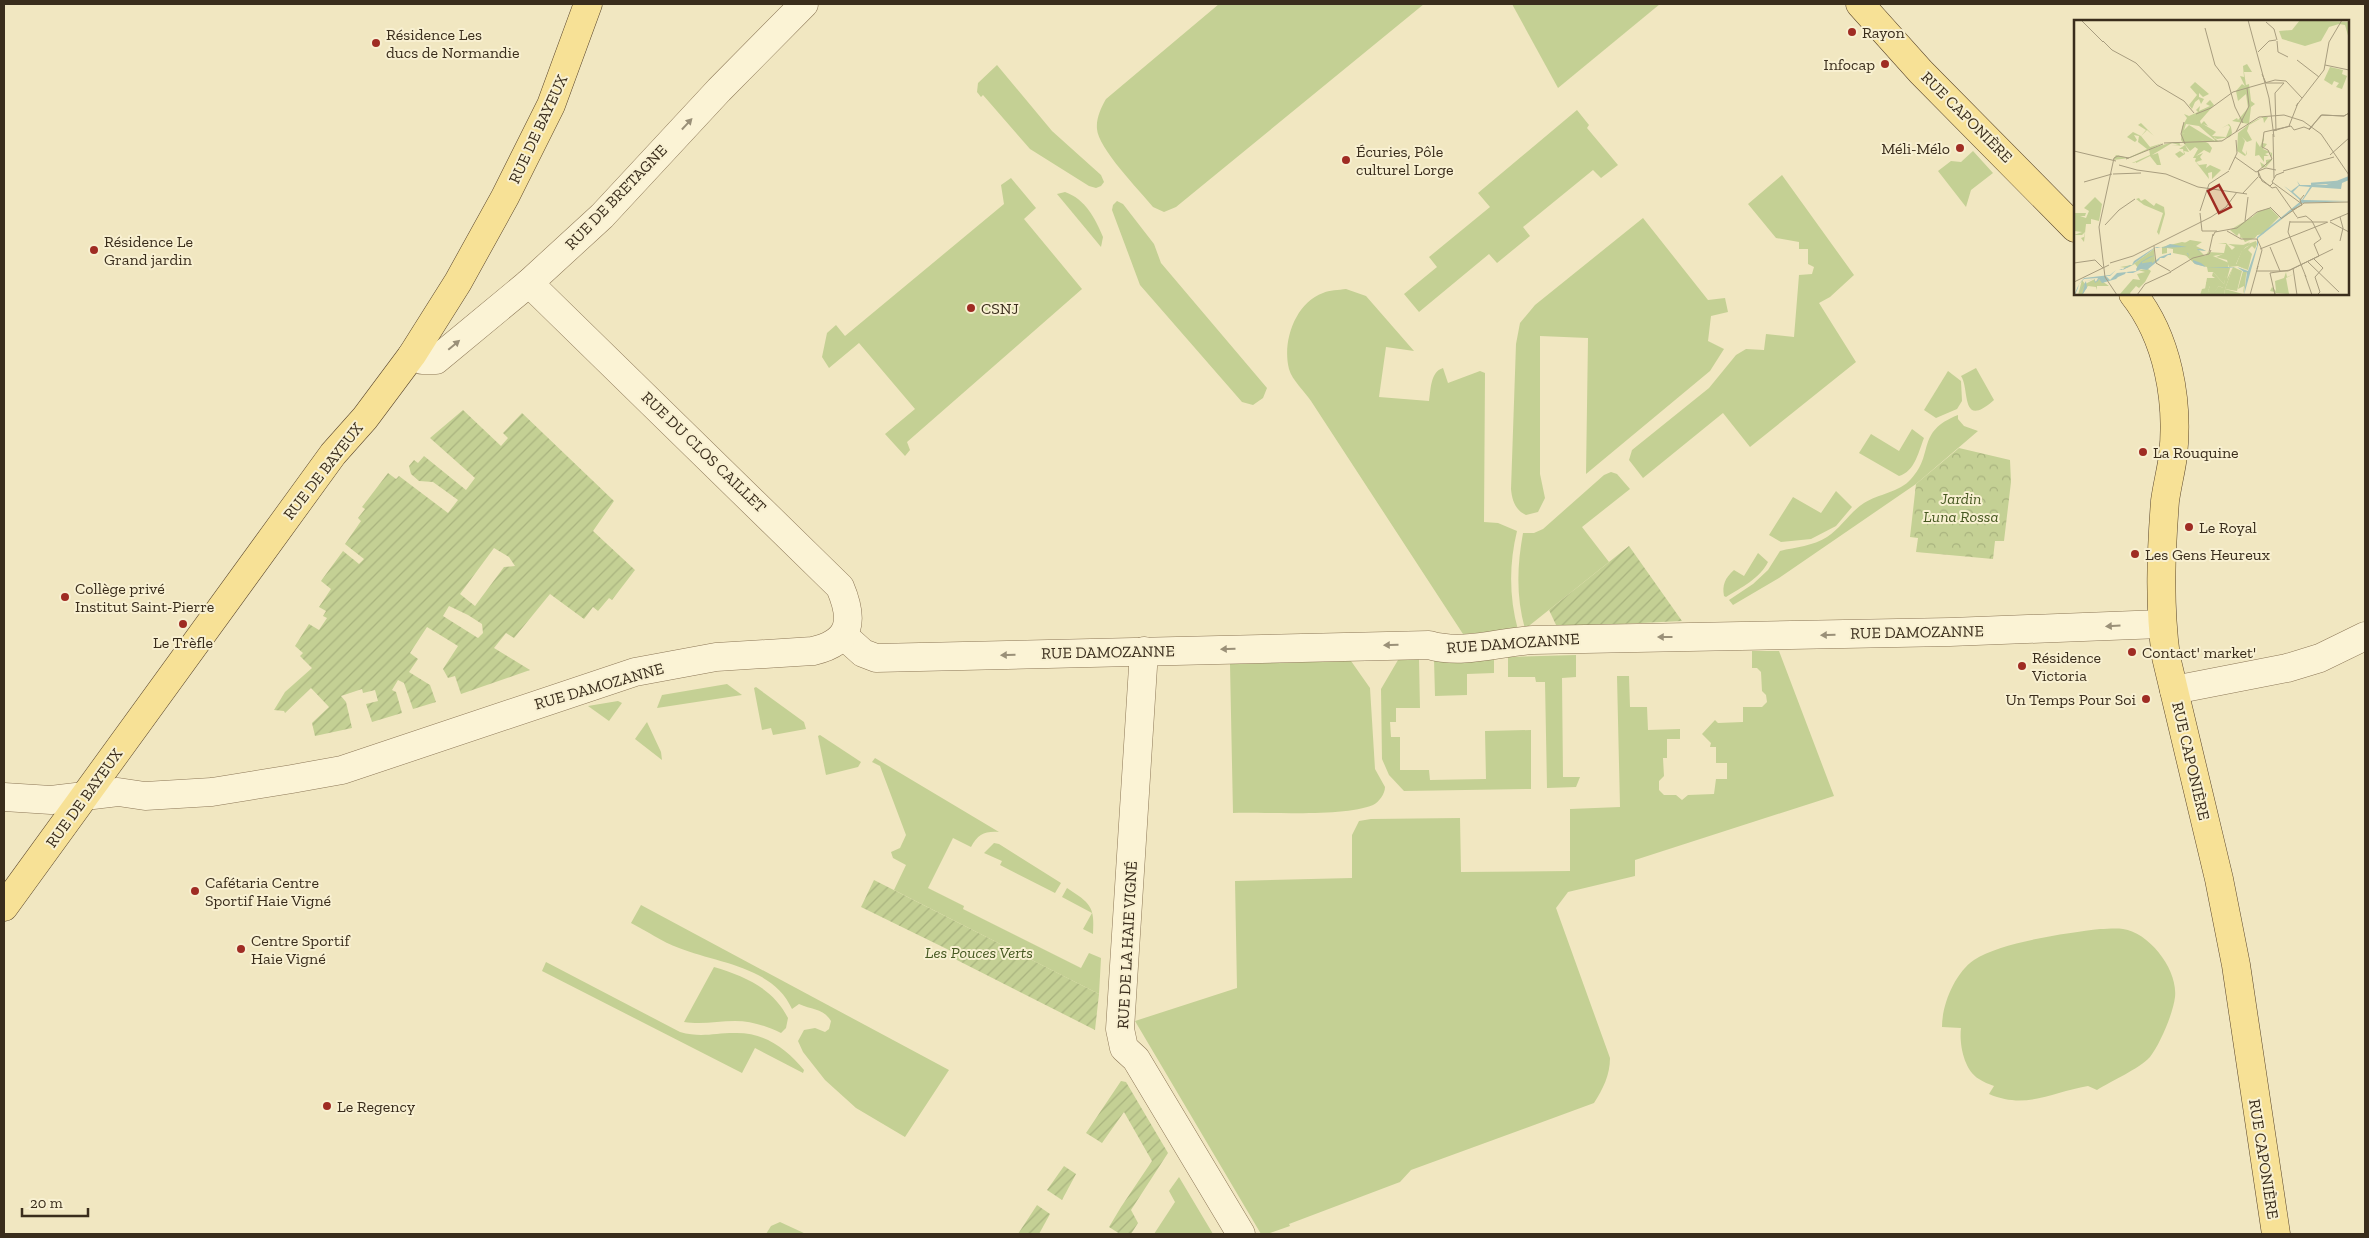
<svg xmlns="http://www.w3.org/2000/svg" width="2369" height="1238" viewBox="0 0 2369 1238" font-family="'Zilla Slab',serif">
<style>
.grass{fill:#c4d094}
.forest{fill:url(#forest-crowns)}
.garden{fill:url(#garden-furrows);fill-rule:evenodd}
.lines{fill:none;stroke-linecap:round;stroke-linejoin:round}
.minor-casing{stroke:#8c7757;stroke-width:29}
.major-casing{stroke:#59452c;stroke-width:29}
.minor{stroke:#fbf3d5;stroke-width:28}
.major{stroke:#f7e196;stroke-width:28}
.oneway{fill:#9a9078}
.poi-dot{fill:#9f2c23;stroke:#f8f0d1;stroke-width:2}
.labels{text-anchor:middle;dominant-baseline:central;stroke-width:4;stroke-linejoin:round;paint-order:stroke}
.poi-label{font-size:16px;fill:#3a2d1c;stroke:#f8f0d1;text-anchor:start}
.street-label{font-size:16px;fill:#3a2d1c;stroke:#f8f0d1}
.park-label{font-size:16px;font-style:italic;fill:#465821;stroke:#f8f0d1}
.inset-river{fill:none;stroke:#a4c3bc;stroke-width:2.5}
.inset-road{fill:none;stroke:#a89d7f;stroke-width:1}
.view{fill:#9f2c23;fill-opacity:0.15;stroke:#9f2c23;stroke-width:2.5}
.inset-edge{fill:none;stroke:#3a2d1c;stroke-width:2.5}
</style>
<defs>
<pattern id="forest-crowns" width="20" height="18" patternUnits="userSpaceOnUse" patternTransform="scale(1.25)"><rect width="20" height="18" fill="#c4d094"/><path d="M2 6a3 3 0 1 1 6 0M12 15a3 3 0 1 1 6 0" fill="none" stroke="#a9b37f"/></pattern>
<pattern id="garden-furrows" width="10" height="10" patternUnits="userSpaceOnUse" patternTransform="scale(1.25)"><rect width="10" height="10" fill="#c4d094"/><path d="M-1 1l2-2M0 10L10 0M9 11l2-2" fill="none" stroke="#a9b37f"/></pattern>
</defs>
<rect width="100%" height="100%" fill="#f1e7c1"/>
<g class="grass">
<path d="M1219,4h205l-248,203 -12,5 -11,-5c-14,-17 -55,-59 -56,-78 -1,-11 4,-21 9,-30z"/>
<path d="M1512,4h148l-102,84z"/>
<path d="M997,65l55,66 49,44 3,7 -3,4 -5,2 -7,-2 -59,-37 -47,-54 -2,2 -4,-5 1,-9z"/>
<path d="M1577,110l12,15 -2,3 31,37 -17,13 -8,-8 -70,57 7,9 -33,27 -8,-9 -70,58 -15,-18 33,-27 -8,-10 61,-50 -12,-14z"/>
<path d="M1973,151l20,22 -22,17 -5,17 -28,-36 13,-10 10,1z"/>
<path d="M1782,175l72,100 -24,22 -11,6 37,59 -106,85 -27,-34 -80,65 -14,-18 3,-10 77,-62 27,-33 10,-6 18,1 2,-16 28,3 5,-62 13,-1 2,-7 -6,-3v-15h-9v-7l-23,-4 -28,-34z"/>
<path d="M1011,178l25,30 -12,11 58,70 -175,153 3,8 -5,6 -20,-22 30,-25 -56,-66 -30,25 -7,-11 5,-24 9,-8 9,11 159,-132 -3,-19z"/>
<path d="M1065,192c20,7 30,26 38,45l-2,10 -44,-53z"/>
<path d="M1117,201l6,3 31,40 7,19 106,125 -4,10 -10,7 -11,-3 -102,-117 -28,-75 1,-5z"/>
<path d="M1643,218l65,82 17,-2 3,14 -17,4 -3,25 16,8 -14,22 -124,103 2,-136 -48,-2v138l5,24 -7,14 -12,3c-11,-5 -14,-15 -15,-26l5,-145 4,-21 15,-18z"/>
<path d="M1346,289l20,7 48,55 -28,-4 -7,50 50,4c2,-11 1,-29 14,-33l5,15 32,-12 5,2 -1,149 14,1 19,8c-8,33 -8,66 1,99l-55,4 -152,-233c-6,-9 -19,-21 -22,-32 -7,-27 6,-66 34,-76 6,-3 16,-3 23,-4z"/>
<path d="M1976,368l18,32c-34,30 -24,-11 -33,-24z"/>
<path d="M1948,371l13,10 1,20 -5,8 -21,9 -12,-8z"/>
<path d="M1958,415v4l6,7 14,5 -62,53 -137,94 -46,27 -4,-5 24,-16 15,-14 12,-19c16,-4 33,-5 47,-14 14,-9 23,-25 37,-34 14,-9 36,-11 47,-24 24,-25 4,-47 47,-64z"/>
<path d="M1912,429l12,9c-6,15 -9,33 -25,38l-40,-23 12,-19 28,17z"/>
<path d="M1611,472l6,2 13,15 -48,38 27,35 -84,67c-9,-32 -8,-63 -2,-96h11l9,-4 61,-54z"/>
<path d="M1836,491l16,16 -16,19 -25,13 -30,3 -12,-7 24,-38 28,16z"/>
<path d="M1758,553l10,9c-8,16 -27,26 -42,35l-2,-1c-2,-11 1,-18 10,-26l10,6z"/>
<path d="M1752,651h27l55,145 -199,64v16l-67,16 -12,16 54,150c0,17 -7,31 -16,45l-183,67 -11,12 -111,42 1,2 -23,8h-6l-126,-213 102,-33 -2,-107 117,-3v-43l7,-14 12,-2 89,-1 1,54 109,-1v-62l50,-2 -3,-131h12l1,31h17l1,23 32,-1v10h-13v19h-4l1,18 -5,5v9l5,5h12l6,5 6,-5 26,-1 2,-15h11v-16h-11v-16h-6l1,-4 -9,-9 13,-14 3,3 25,-1v-15h19l5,-5 -1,-7 -4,-4 -1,-19 -4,-4h-5z"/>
<path d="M1576,655v22l-14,1 1,99h17l-4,10 -29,1 -2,-106h-9l-1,-5h-27v-20z"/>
<path d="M1494,658v15l-27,1v21l-32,1 -1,-37z"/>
<path d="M1419,659l1,49h-24v14h-6l1,15h9v33h29l1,10 56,-1 -1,-48 46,-1v59l-127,2 -15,-16 -7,-16 -1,-70 17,-29z"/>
<path d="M1351,661l19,27 5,81 10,18c0,7 -6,15 -12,18 -28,12 -107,7 -140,8l-3,-149z"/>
<path d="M727,684l15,11 -85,13 5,-13z"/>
<path d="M756,687l48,35 2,7 -33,6 -2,-7 -9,2 -8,-42z"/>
<path d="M618,701l4,2 -13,18 -21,-15z"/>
<path d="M647,722l14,30 1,8 -27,-21z"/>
<path d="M820,735l41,27 -3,5 -32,8 -8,-39z"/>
<path d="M875,758l124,74c-14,-1 -21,2 -28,15l-18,-9 -25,50 36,18 -1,3 118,59 8,-15 12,5 -2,36 -205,-104 12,-25 -13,-7 -2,-6 9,-4 6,-13 -26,-69 -8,-4z"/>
<path d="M994,843l5,1 62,39 -6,10 -55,-28 2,-4 -18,-8z"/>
<path d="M1067,888c23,15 28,18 26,46l-10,-5 9,-16 -30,-16z"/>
<path d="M641,905l308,165 -44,67 -49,-29 -31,-28 -22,-28 -5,-11 6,-11 11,-2 10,4 4,-3 2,-8c-8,-13 -19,-11 -32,-17l-7,5c-19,-43 -76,-46 -113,-61 -17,-6 -32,-17 -48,-25z"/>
<path d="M2100,929c7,0 16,-1 23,0 27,4 55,41 52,68 -2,17 -15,47 -25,60 -11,12 -39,24 -53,33l-9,-4c-36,6 -62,24 -99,8l5,-8c-5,-2 -11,-4 -15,-7 -15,-9 -20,-35 -18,-51l-19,-1c0,-23 13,-54 32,-67 27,-18 93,-27 126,-31z"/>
<path d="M546,962l134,70c21,6 34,1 54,1 30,-1 52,15 70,37l-1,3 -48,-25 -13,25 -200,-102z"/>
<path d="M714,967c30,9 59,21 74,51l-2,10 -5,5c-14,-7 -30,-12 -46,-12 -17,0 -33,4 -51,1z"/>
<path d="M1179,1177l34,57h-59l21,-32 -6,-11z"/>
<path d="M780,1222l26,12h-40l5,-8z"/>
</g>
<path class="forest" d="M1959,448l51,12 1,22 -7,59h-9l-2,18 -77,-7 2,-14 -8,-1 6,-53z"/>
<g class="garden">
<path d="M463,410l38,36 7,-8 -5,-5 19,-20 92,88 -21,30 42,39 -23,30 -3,-2 -11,13 -5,-4 -9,12 -34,-25 -36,44 -8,-5 -12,15 36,22 -69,24 -6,-18 -7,2 -5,-9 15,-23 -31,-19 -17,26 8,6 -9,13 21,13 6,17 -23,7 -9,-26 -6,-3 -6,10 4,2 6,21 -30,9 -6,-18 12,-3 -3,-11 -12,3 -1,-4 -21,7 5,6 6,26 -37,8 -3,-13 17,-16 -18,-19 -26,25 -1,-2 -10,-1 11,-18 27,-24 -12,-12 3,-3 -8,-7 14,-22 10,6 8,-12 -4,-2 3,-5 -7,-4 12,-18 -10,-8 22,-30 16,13 5,-5 -19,-15 16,-23 -3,-3 7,-9 -3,-2 26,-34 8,6 3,-3 49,37 10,-13 -25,-18 -14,-1 -8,-7 -2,-8 5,-6 4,3 6,-7 42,34 9,-12 -45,-40zM494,548l15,9 6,9 -11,1 -29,39 -15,-12zM449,606l19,9 14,9 1,9 -5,5 -35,-22z"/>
<path d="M1629,546l53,75 -125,6 -8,-17z"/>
<path d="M874,880l225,114 -4,36 -144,-73 2,-5 -92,-45z"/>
<path d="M1121,1081l5,1 42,71 -37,57 7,13 -7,11h-11l-11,-7 12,-20 31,-46 -28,-49 -22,31 -16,-10z"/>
<path d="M1064,1166l12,8 -14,26 -15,-10z"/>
<path d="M1037,1205l13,9 -11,20h-21z"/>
</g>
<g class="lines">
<g class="minor-casing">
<g id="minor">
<path d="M412,355l10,5h14l93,-77 73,-67 117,-126 85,-86"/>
<path d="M844,636l19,17 13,5 553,-13c34,10 70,-3 104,-5l417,-8 211,-8"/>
<path d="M1144,651l-24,378 4,19 12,11 105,175"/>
<path d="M2174,690l113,-22 33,-10 45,-22"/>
<path d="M4,797l47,3 67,-8 27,4 67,-4 80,-13 50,-9 293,-98 81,-15 97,-6c39,-9 41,-31 27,-64l-311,-304"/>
</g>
</g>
<g class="major-casing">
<g id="major">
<path d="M1860,4l61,68 154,156"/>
<path d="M2133,294c35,44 46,107 40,162 -2,15 -6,30 -8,45 -4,52 -6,104 1,156l53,222 17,86 40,269"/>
<path d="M4,907l329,-453 32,-36 47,-63 46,-73 47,-85 46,-92 37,-101"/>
</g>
</g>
<use href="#minor" class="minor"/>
<use href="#major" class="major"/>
</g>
<defs><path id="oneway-solid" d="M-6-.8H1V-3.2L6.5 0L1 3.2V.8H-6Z" transform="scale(1.25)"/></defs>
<g class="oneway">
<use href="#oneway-solid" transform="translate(687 124) rotate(-47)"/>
<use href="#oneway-solid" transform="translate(454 345) rotate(-40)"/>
<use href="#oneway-solid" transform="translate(2113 626) rotate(177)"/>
<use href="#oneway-solid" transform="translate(1828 635) rotate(179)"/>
<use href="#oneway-solid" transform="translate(1665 637) rotate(180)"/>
<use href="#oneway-solid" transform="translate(1391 645) rotate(179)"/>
<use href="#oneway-solid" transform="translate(1228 649) rotate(178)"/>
<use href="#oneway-solid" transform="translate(1008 655) rotate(179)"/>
</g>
<g class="poi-dot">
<circle cx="1852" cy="32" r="5"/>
<circle cx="376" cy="43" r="5"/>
<circle cx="1885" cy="64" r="5"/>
<circle cx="1960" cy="148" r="5"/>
<circle cx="1346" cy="160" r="5"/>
<circle cx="94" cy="250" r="5"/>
<circle cx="971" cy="308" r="5"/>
<circle cx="2143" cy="452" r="5"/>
<circle cx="2189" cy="527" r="5"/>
<circle cx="2135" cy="554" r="5"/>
<circle cx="65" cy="597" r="5"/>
<circle cx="183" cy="624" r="5"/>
<circle cx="2132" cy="652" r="5"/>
<circle cx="2022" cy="666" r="5"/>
<circle cx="2146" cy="699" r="5"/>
<circle cx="195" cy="891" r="5"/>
<circle cx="241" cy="949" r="5"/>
<circle cx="327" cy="1106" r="5"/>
</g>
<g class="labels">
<g class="poi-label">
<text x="1862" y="32">Rayon</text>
<text x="386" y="34">Résidence Les<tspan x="386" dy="18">ducs de Normandie</tspan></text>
<text x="1875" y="64" text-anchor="end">Infocap</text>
<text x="1950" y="148" text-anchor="end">Méli-Mélo</text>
<text x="1356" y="151">Écuries, Pôle<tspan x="1356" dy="18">culturel Lorge</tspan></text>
<text x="104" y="241">Résidence Le<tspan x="104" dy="18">Grand jardin</tspan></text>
<text x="981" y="308">CSNJ</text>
<text x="2153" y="452">La Rouquine</text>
<text x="2199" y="527">Le Royal</text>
<text x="2145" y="554">Les Gens Heureux</text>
<text x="75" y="588">Collège privé<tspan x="75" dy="18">Institut Saint-Pierre</tspan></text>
<text x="183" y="642" text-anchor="middle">Le Trèfle</text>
<text x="2142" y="652">Contact' market'</text>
<text x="2032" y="657">Résidence<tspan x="2032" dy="18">Victoria</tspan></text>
<text x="2136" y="699" text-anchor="end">Un Temps Pour Soi</text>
<text x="205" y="882">Cafétaria Centre<tspan x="205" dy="18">Sportif Haie Vigné</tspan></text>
<text x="251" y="940">Centre Sportif<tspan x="251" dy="18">Haie Vigné</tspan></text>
<text x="337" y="1106">Le Regency</text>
</g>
<g class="street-label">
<text transform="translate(1967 117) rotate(45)">RUE CAPONIÈRE</text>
<text transform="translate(538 129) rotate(-65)">RUE DE BAYEUX</text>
<text transform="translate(616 197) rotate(-46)">RUE DE BRETAGNE</text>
<text transform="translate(704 452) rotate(44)">RUE DU CLOS CAILLET</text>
<text transform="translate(323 471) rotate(-52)">RUE DE BAYEUX</text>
<text transform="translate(1917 632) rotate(-1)">RUE DAMOZANNE</text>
<text transform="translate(1513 643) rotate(-4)">RUE DAMOZANNE</text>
<text transform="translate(1108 652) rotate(-1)">RUE DAMOZANNE</text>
<text transform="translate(599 686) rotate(-16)">RUE DAMOZANNE</text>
<text transform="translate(2191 761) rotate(77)">RUE CAPONIÈRE</text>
<text transform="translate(84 798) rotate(-54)">RUE DE BAYEUX</text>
<text transform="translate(1127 945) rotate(-87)">RUE DE LA HAIE VIGNÉ</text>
<text transform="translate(2264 1159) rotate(81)">RUE CAPONIÈRE</text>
</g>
<g class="park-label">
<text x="1961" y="498">Jardin<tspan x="1961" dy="18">Luna Rossa</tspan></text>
<text x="979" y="952">Les Pouces Verts</text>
</g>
</g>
<g transform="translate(2074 20)">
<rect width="275" height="275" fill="#f1e7c1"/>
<path d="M226,0l49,2v17l-4,-14 -6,-1 -10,3 -8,14 -16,5 -23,-7 -3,-8 13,-1zM173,44l5,8h-8l2,13 3,-1 2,17 4,3 -4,3 -2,17 -17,-3 5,-3 1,2 10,-12 -2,-14 -8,7 -2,-10 6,-7 3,2 -5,-10 4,1 -1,-11zM121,62l14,12 -6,3 -4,-4v4l5,2 -3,5 -2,-5 -4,3 -3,7 -3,-4 8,-10 -7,-8zM136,80l4,5 -14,16 1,3 3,-3 4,5 -5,-2 13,8 -4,4 14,1 4,-10 -2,-2 -6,3 7,-4 2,3 1,6 -2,4 -13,2 -3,-2 2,4 -17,-15 -13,-2 -3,9 25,10 4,5 -2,5 -6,-3 -8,6 7,-3 -3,4 2,3 -6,2 3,3 8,-1 -1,4 4,-3 11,5 -9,9v-7l-4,1 1,6 -14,-18 1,-3h-3l5,-9 -3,-2 -5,4 -9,-11 1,-13 -5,1 5,-1 5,-9 -3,-4 5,2 9,-4 -2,-2 4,-4 -1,5 11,-5 -4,-2zM67,103l13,13 -7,-6 -6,6 9,11 13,-4 -33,15 -17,2 3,-5 12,3 19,-9 -9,-7 1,-6 -5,-1 3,5 -2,2 -8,-5 6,-5 8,4 5,-6 -8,-5zM190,116v4l-2,4v3l1,-4 4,1 -4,5 9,4v7l-6,7 -4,1 -2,-6 6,4v-6l6,-1 -2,-7 -5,2 4,2h-5v6l-5,-7 -4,1 1,-15 4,6zM99,122h6l1,2 -1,2 5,-1h1l4,7 -5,-1 1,3 -6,4 -4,-4 5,-3 4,3 -1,-5h-4l6,-4 -14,1 8,-1 -7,-2 -20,12 6,-2 3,12h-4l-7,-9 -14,7v-1l-3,1h-1l18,-8 -1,-6zM21,177l7,7 -3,17 -8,-2v5h-5l-2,18 -3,-4 3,-1 1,-5 -3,3h-8l8,-3 -8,-1v-18h12l-1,3h-5l6,2 3,-7 -5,-3zM65,178l2,3 4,-2 9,7 2,-3 8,4 1,7 -6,21 -2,-3 6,-19 -19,-8 -8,-6zM116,220l12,2 -6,4 10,5 -7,-1 6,6 3,-4 16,1 2,-9h-8l8,-1 1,1 5,6 3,-3 -7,-3 17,1 11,-4 1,3 -2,5 -3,-3 -4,4 4,4 -4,16 -12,-5 6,-15 8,-5 -19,9 8,-3 -7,14 -4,-9 2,-3 -17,3 16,7 -5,21 -11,-12h-5l-1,-5 -12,-3 -13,-12 -1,-7h16l-14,-1zM80,229l1,13 -6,5 -4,-3 -7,4 -3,-4 -8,4 -7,-1 12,-2zM159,247l9,4 -5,20 -12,-2 -1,6h-24l2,-6 5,-1 -1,-6 9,3 -5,1 -2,5 5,2 6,-7 6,3zM74,249l3,2 -6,11 -6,6 -3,-2 -6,7 1,2 -11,-1 13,-15 7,1 -3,-6 8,-2 -7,-2zM212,252l1,5 7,-3 -8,4 3,16 -13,-1 -1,2h-9h8l1,-3 -5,-1 2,-4 4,4 -1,-10 9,-3zM21,259v3l4,-3 10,7h-12v4l-1,-3 -8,-1 -6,9h-4l4,-15 3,4z" fill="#c4d094"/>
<path d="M256,47l13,3 -1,4 5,2 -5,13 -6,-2 3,-4 -5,-2 -2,4 -8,-5zM189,97l-14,8 -2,6 5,9 -5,2 -5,-5 3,4 -3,10 4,4 1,-5v4l-2,2 -8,-5 1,-18 11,-9 9,-5 6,-2h4l-4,6zM115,105l26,16v-3l3,3 8,-2 -9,3 -25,-2 -10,-8zM196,188l9,9 -5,5 -11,12 -23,4 2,-12 17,-15zM108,222l16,3 -17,1 4,7 11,-5 2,2 -10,6 -15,-3v-4l-6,-1v5l-5,1v-7zM153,247l3,1 -3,11 6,-12 -8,22 -5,3 3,-4 -4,-2 -6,8 -5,-3 2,-5 -2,-3 -1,6 -5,2 3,-2 2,-11h8l-3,-2 1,-4 11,12z" fill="#c4d094"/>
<path d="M178,197l3,3 -6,7 10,6 -4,5 -10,4 -6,-9 -2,3 -7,-6zM176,222l-8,9 -6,13 4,2 7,4 -9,-4 -9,1 -2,-7 -11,-3zM169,251l4,1 -1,3 -1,11 -1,5 -1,3 -19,1 1,-6 18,5 1,-8 -6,3z" fill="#c4d094"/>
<path d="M275,156v4l-7,3 -1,6 -29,-2 -9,13 46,1 -47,2 -44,35v7l-14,50 3,-23h-3l-7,-5 -10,1 -21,-1 -11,-3 -2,-2v-2l8,3 1,-7 -5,-7 -8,4h-1l1,4 -2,-4h-16v2h-3l-4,3h-4l-1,2 -12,10 -6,-1 -8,4h-5l-2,-1 -1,2 -7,3 -2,2 -14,4 -3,-4 -1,2 -3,2 -1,-4 -3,1 -5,1 1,7 -1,1 -3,5 -1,1 3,-11 -7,11 8,-14 8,-2 2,3 2,-4 -14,1 -5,5 -1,4 -3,7h-1l5,-11 5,-6 26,-3 6,-5h3l3,-1 1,1 1,-2 6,-3h2l2,-4 20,-13 3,-1 4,1 2,-1h1l6,-3 17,3 -32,1 -23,17 -9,5h-7l-6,6h-4l4,4 7,-7 19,-2 5,-9 8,-5 6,-2 -13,7v3h8l10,-8 11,-4h18l8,-4h5l4,2v3v-3l-8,-1 4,6 -1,7 5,4h31l11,4 9,-25v-9l44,-36 -17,-15 7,5 8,-6 -2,-4 3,4h26zM225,166l11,1 -8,13 -9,-8z" fill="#a4c3bc" fill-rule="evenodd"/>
<path class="inset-river" d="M237,164l26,-2M63,250l3,-5 12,-2"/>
<path class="inset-road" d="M7,0l22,22M174,0l21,78 5,39M192,2l8,7 3,11M131,8l10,37 13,17 7,25M29,21l9,9 24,13 21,22M203,21l1,11 10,5M184,32l11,-11 7,-1M223,40l22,17M251,45l24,5M188,54l4,9h18l-9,10 1,38M83,65l27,16 10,12M222,86l28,-36 5,-28 13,-22M161,87l8,16M122,94l15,-6 22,-16 42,-12 11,1 16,17M247,95l23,1 5,-3M110,102l-3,12 4,10M240,104l-5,6 12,-15M215,106l9,-23M199,111l17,-5M162,112l13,-26 -2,-18M199,114l1,44M90,123l58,-2 37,-24 25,-2 19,6 18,13 28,41M0,131l42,10M256,135l19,-17M161,137l21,15M52,139l37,-15M45,145l18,5M63,150l29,4 32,13 49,7M155,150l8,-17 -1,-13M184,151l4,10 8,5 3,-3M209,151l51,-14M182,152l10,-4 10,2M210,152l-8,3 -4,7 30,22M39,154l28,-1M10,162l28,-8M169,173l15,-16M196,187l12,12M218,190l10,-5 -2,-5 4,-5M126,191l9,-27 20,-13M126,193l2,18h15M223,197l-21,-30 -4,1 -13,-11 -1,-6 14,-12 -4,-9 -6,-3 2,-15 27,-6 3,4 10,-3 5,2 13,-14 22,1 5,-3M208,198l22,-15 45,-1M171,201l3,-24M216,201l-2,11 18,45M256,201l19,-8M216,202h37M256,202l19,10M31,205l14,-15 16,-11M153,211l14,8h16l5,11M139,216l2,-4 22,-4 20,-16 13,-4M266,221l3,-13 -3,-11M80,226l2,17 14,8M196,227l10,24M186,229l68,-27M135,232l4,-18M240,239l9,9 -8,9 5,15 -3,3M234,242l31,30M0,243l21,-3 8,8M36,243l23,-7 78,-39 15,-10 11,-15M219,248l4,27M183,249l5,-19M182,251h32l45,-22M96,252l23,-14 16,-4 2,-4M231,255l7,20M0,262l35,-17M43,275l-12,-18 -6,-50 15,-69 4,-2 11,2M63,275l8,-11 26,-12M176,275l8,-29M201,275l-5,-22 20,-3 29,-14 -5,-12 7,-5 -9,-18 -6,-5 -9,2"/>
<path class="view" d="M145,165l12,22 -12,6 -11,-22z"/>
<rect width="275" height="275" class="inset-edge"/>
</g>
<rect width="2369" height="1238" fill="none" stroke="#3a2d1c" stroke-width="10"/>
<path d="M22 1208v8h66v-8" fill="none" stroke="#3a2d1c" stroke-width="2.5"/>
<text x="30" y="1208" font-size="15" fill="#3a2d1c" stroke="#f8f0d1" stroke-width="4" paint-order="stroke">20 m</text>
</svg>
